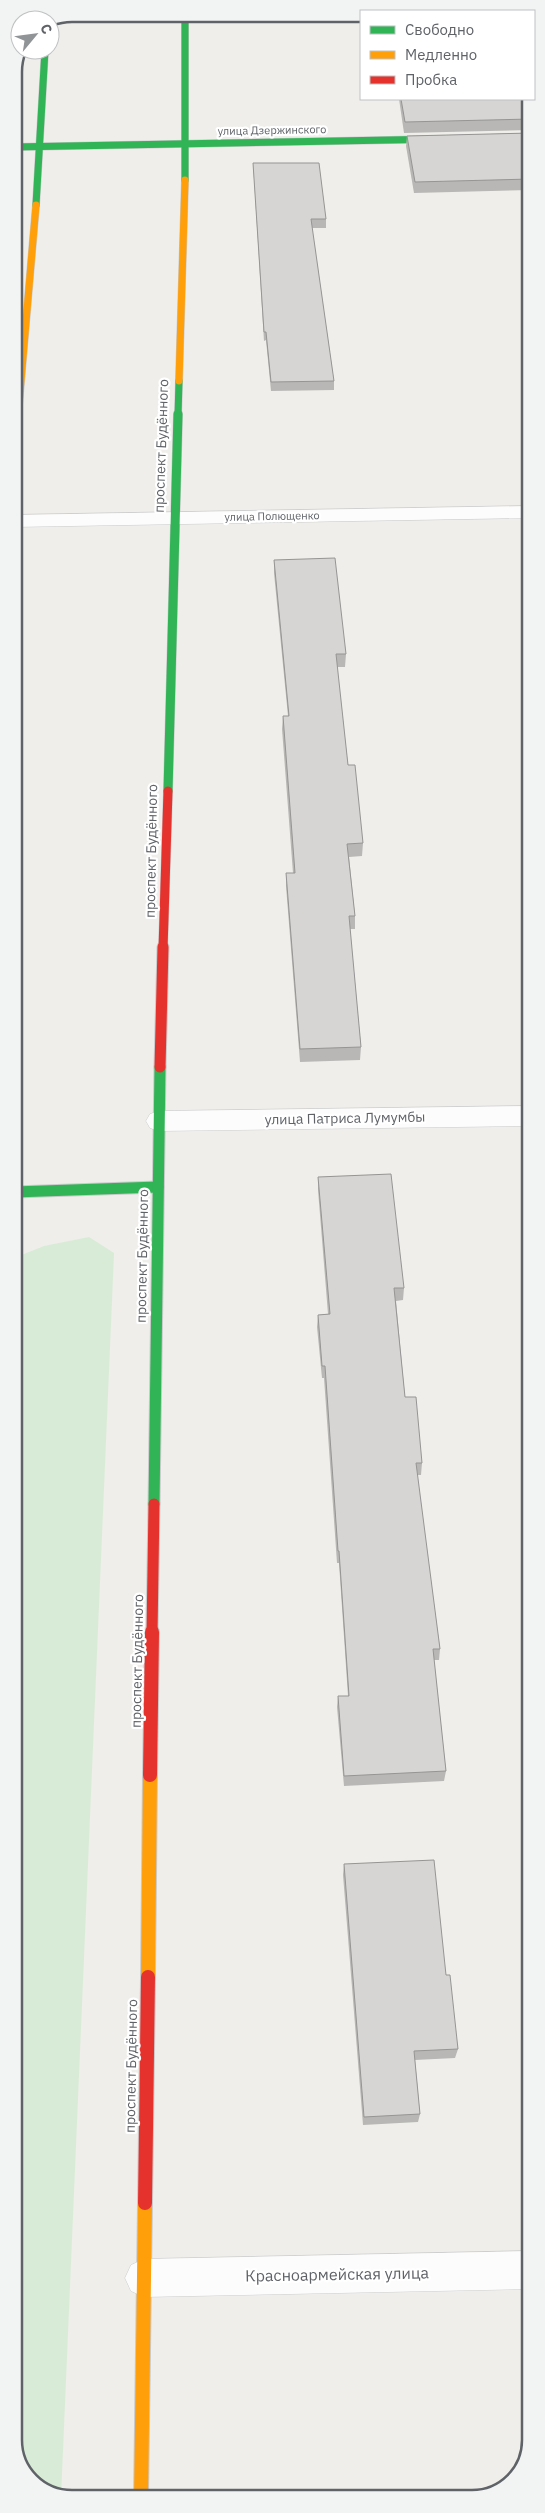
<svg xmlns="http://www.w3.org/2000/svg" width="545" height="2513" viewBox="0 0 545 2513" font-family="'IBM Plex Sans',sans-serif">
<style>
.green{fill:#d8ebd6}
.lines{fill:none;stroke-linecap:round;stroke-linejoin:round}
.street-casing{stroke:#cbcccc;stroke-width:1}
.fast-far2-casing{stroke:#cacacb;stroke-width:8}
.fast-far1-casing{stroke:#cacacb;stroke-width:10}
.fast-casing{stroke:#cacacb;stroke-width:13}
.slow-far2-casing{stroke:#cacacb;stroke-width:8}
.slow-far1-casing{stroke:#cacacb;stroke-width:10}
.slow-casing{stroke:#cacacb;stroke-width:16}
.jam-far2-casing{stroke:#cacacb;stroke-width:10}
.jam-far1-casing{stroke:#cacacb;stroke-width:13}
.jam-casing{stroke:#cacacb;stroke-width:16}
.street{fill:#fdfcfc;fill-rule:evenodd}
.fast-far2{stroke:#30b455;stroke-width:7}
.fast-far1{stroke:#30b455;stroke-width:9}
.fast{stroke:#30b455;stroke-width:11}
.slow-far2{stroke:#ff9f0a;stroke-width:7}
.slow-far1{stroke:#ff9f0a;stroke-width:9}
.slow{stroke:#ff9f0a;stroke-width:14}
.jam-far2{stroke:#e5322d;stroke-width:9}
.jam-far1{stroke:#e5322d;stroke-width:11}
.jam{stroke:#e5322d;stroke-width:14}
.wall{fill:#b8b7b5}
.building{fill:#d6d5d3;stroke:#969594}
.labels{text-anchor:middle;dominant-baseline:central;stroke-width:4.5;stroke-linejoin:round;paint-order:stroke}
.far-street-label{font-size:11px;fill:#5f6368;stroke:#fff}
.street-label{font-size:14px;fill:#5f6368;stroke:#fff}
.near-street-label{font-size:16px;fill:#5f6368;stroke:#fff}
.rim{fill:none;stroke:#5f6368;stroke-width:2.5}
</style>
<rect width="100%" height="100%" fill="#efeeea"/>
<path class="green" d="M89,1237l25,16 -53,1244 -30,-15 -17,-34v-1190l30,-12z"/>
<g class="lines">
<g class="street-casing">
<g id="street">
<path d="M531,506v12l-517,9v-12z"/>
<path d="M531,1106v20l-372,5 -9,-3 -4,-7 4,-7 9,-3z"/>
<path d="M531,2251v38l-387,8 -13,-6 -6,-13 6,-13 13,-6z"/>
</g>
</g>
<g class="fast-far2-casing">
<g id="fast-far2">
<path d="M185,14v166"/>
<path d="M14,147l430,-8"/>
<path d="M36,205l9,-155"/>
<path d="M178,416l1,-35"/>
</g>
</g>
<g class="fast-far1-casing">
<path id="fast-far1" d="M168,791l10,-377"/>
</g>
<g class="fast-casing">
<g id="fast">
<path d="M14,1192l144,-5"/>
<path d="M154,1504l6,-437"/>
</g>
</g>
<g class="slow-far2-casing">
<g id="slow-far2">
<path d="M179,381l6,-201"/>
<path d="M18,416l18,-211"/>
</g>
</g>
<g class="slow-far1-casing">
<path id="slow-far1" d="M14,458l4,-44"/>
</g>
<g class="slow-casing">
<g id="slow">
<path d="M148,1977l2,-202"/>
<path d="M141,2499l4,-296"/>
</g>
</g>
<g class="jam-far2-casing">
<path id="jam-far2" d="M163,949l5,-158"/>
</g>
<g class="jam-far1-casing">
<g id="jam-far1">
<path d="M160,1067l3,-120"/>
<path d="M152,1634l2,-130"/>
</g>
</g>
<g class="jam-casing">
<g id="jam">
<path d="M150,1775l2,-143"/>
<path d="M145,2203l3,-226"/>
</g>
</g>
<use href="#street" class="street"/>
<use href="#fast-far2" class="fast-far2"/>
<use href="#fast-far1" class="fast-far1"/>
<use href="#fast" class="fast"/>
<use href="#slow-far2" class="slow-far2"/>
<use href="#slow-far1" class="slow-far1"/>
<use href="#slow" class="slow"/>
<use href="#jam-far2" class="jam-far2"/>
<use href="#jam-far1" class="jam-far1"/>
<use href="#jam" class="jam"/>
</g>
<g class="wall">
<path d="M399,99h132v31l-127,3z"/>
<path d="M531,133v57l-117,3 -8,-47 1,-10z"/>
<path d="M253,163l73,56v9h-14l22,153v9l-63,1 -5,-51 -2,1z"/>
<path d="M274,560l72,94 -1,13h-8l11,98 15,78 -1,13 -13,1 6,59v13h-5l11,118 -1,13 -60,2 -14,-176v-13h7l-11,-144 1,-13h5l-14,-143z"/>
<path d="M318,1177l86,111 -1,12 -7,1 9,96 17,66 -1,12h-4l23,174 -1,11h-5l12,111 -2,10 -100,5 -7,-79 1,-11h10l-9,-133h-2l-13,-185h-2l-5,-51 1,-12 10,-1 -10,-124z"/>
<path d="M344,1864l102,111 12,74 -3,9 -40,2 5,54 -2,8 -55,3 -20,-250z"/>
</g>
<g class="building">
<path d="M401,99h130v20l-126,3z"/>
<path d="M531,133v46l-116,3 -8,-46z"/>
<path d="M253,163h66l7,56h-15l23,162 -63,1 -5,-50h-2z"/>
<path d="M335,558l11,96h-10l12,111h7l8,78 -16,1 8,72h-6l12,131 -61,2 -14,-176h9l-12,-157h6l-15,-156z"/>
<path d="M391,1174l13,114h-10l11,109h11l6,66h-6l24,186h-7l13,122 -102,5 -6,-80h11l-10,-145h-1l-13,-185h-3l-4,-51 12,-1 -12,-137z"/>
<path d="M434,1860l12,115h4l8,74 -44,2 6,63 -56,3 -20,-253z"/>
</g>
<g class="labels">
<g class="far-street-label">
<text transform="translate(272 130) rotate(-1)">улица Дзержинского</text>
<text transform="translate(272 516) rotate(-1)">улица Полющенко</text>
</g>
<g class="street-label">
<text transform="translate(161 446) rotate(-88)">проспект Будённого</text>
<text transform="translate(151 851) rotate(-89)">проспект Будённого</text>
<text transform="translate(345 1118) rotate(-1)">улица Патриса Лумумбы</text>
<text transform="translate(142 1256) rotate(-89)">проспект Будённого</text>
<text transform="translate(137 1661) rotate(-89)">проспект Будённого</text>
<text transform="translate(131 2066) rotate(-89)">проспект Будённого</text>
</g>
<g class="near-street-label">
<text transform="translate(337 2274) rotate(-1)">Красноармейская улица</text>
</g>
</g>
<path d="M0 0H545V2513H0ZM72 22H472A50 50 0 0 1 522 72V2440A50 50 0 0 1 472 2490H72A50 50 0 0 1 22 2440V72A50 50 0 0 1 72 22Z" fill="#f2f3f3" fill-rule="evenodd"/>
<path class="rim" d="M72 22H472A50 50 0 0 1 522 72V2440A50 50 0 0 1 472 2490H72A50 50 0 0 1 22 2440V72A50 50 0 0 1 72 22Z"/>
<rect x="360" y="10" width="175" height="90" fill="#ffffff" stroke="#bfc1c3"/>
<rect x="370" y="26" width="25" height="8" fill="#30b455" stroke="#bfc1c3"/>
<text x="405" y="35" font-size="15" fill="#5f6368">Свободно</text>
<rect x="370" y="51" width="25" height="8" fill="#ff9f0a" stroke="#bfc1c3"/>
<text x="405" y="60" font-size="15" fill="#5f6368">Медленно</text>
<rect x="370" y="76" width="25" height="8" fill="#e5322d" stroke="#bfc1c3"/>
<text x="405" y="85" font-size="15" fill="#5f6368">Пробка</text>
<g transform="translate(35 35) rotate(61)"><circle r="24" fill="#ffffff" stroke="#bfc1c3"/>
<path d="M0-4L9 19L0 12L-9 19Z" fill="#919496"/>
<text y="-8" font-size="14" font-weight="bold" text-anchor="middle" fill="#5f6368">С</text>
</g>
</svg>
